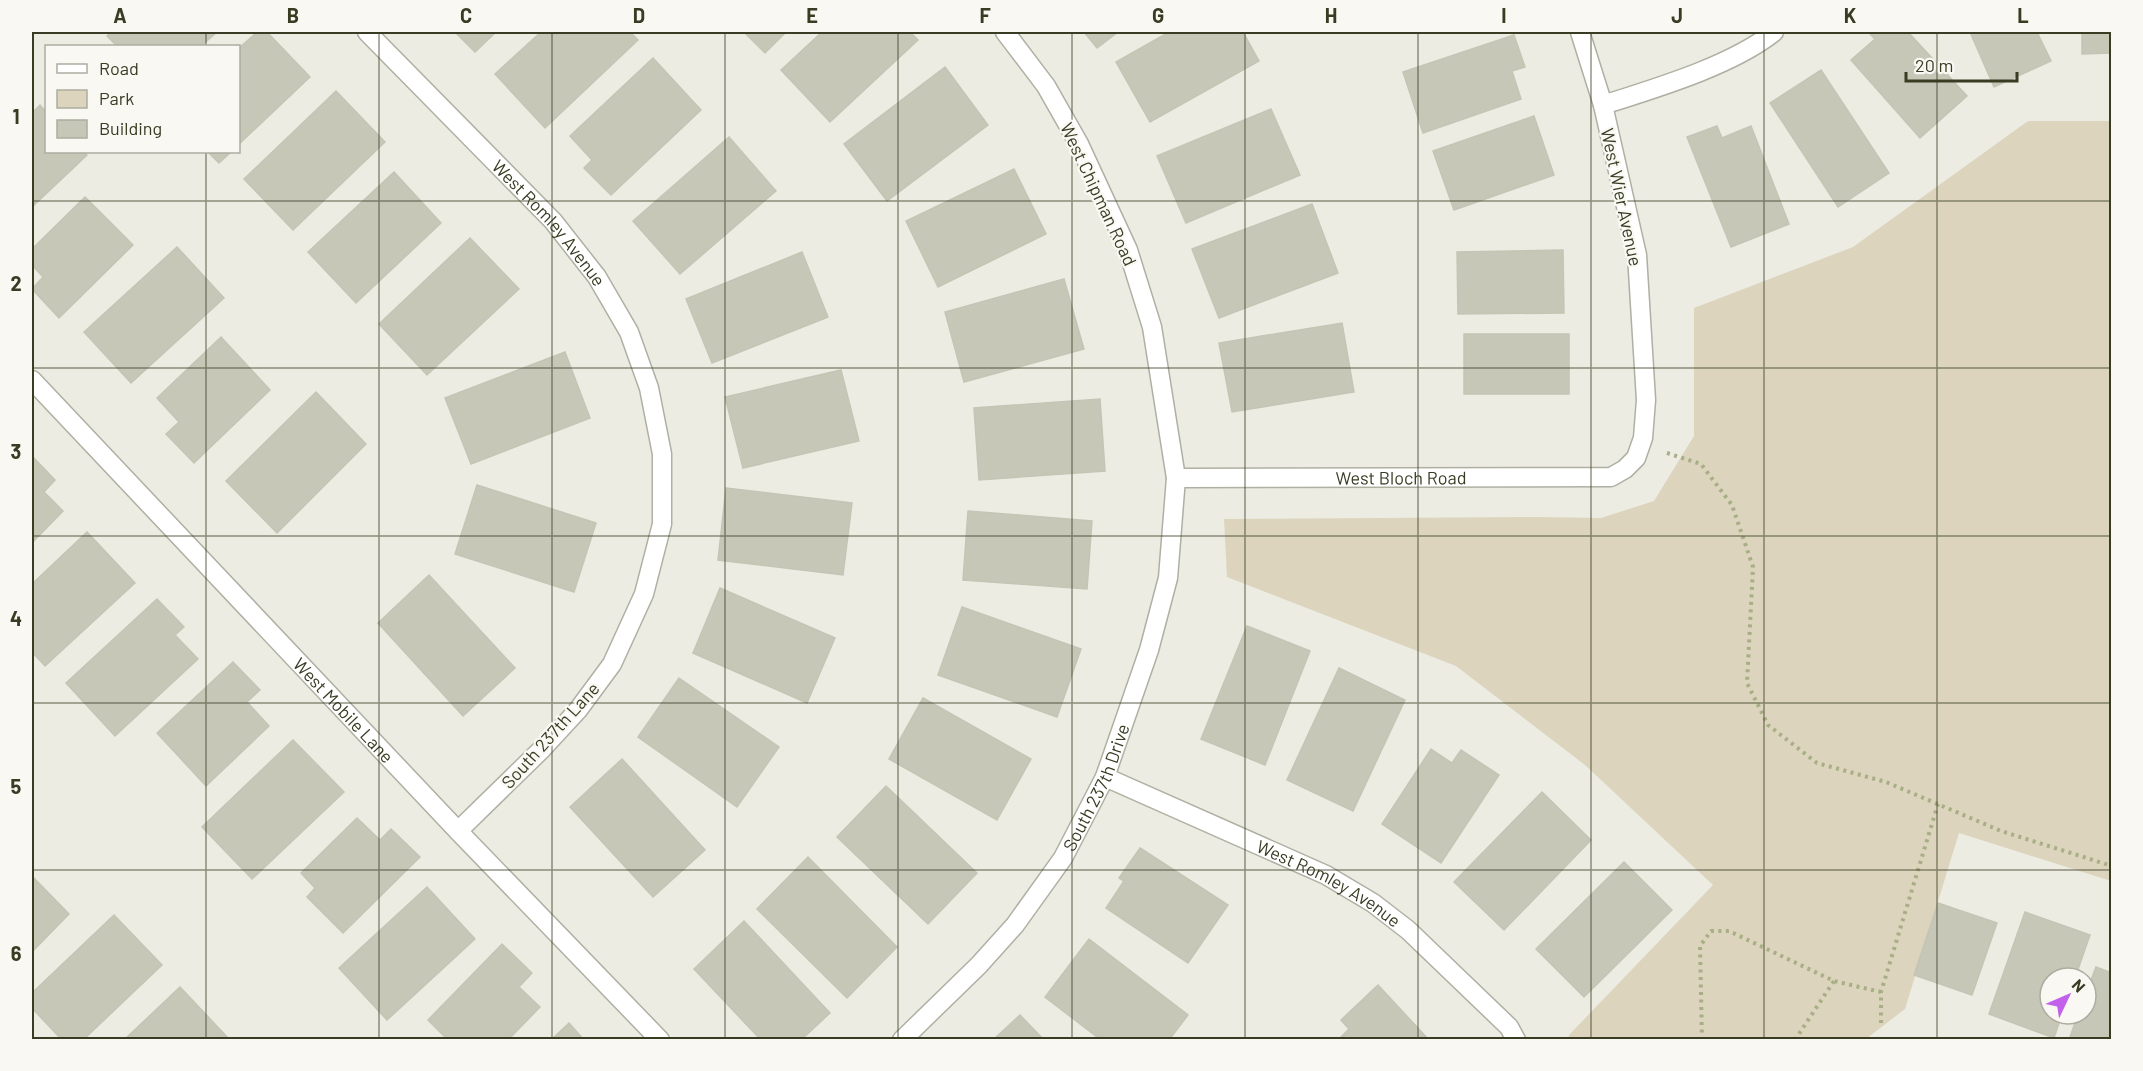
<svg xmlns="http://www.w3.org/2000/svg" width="2143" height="1071" viewBox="0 0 2143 1071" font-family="Barlow,sans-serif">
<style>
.green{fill:#dcd4bd}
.building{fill:#c7c7b8;stroke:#c5c5b5;stroke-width:1.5}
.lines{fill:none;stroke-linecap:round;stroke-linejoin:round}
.minor-casing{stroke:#afb0a2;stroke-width:21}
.path{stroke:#a8ae85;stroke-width:4;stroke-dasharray:3 4.5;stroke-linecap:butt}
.minor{stroke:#fff;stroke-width:18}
.grid{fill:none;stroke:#383c23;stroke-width:1.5;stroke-opacity:0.55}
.labels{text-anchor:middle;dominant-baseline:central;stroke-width:4.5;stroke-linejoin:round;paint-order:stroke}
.street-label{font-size:18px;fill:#383c23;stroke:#f9f8f3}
.neatline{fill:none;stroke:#383c23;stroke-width:2}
.grid-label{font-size:20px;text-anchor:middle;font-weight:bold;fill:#383c23}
</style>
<rect width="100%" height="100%" fill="#ecece3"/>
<path class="green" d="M2028,121h83v760l-152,-48 -54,176 -39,30h-297v-4l144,-150 -128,-120 -129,-99 -229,-89 -3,-58 314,-2 63,1 53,-17 40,-65v-128l159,-61z"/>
<g class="building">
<path d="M111,32h106l-16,14h-84l-10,-10z"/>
<path d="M257,32h10l43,45 -72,68v-96z"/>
<path d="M455,32h41l-21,20z"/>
<path d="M541,32h89l8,8 -93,88 -50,-54z"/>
<path d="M744,32h42l-21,21z"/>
<path d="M822,32h88l8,8 -88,82 -49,-52z"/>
<path d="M1084,32h34l-21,16z"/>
<path d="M1169,32h74l16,29 -109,61 -34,-60z"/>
<path d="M1868,32h40l59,64 -47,42 -69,-78 24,-21z"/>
<path d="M1970,32h67l14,29 -57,26z"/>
<path d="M2082,32h30v21l-30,1z"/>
<path d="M1514,35l11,32 -13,4 9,28 -98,34 -20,-61z"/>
<path d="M653,58l48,52 -90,85 -27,-27 8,-8 -22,-24z"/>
<path d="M945,67l43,58 -101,76 -43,-57z"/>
<path d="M1821,70l68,103 -51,34 -68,-104z"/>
<path d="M336,91l49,51 -92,88 -49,-51z"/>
<path d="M40,105l6,7v40h37l4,3 -55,52v-94z"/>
<path d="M1271,109l29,66 -114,48 -29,-67z"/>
<path d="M1534,116l20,59 -100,35 -21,-59z"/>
<path d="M1717,126l5,12 29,-12 38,98 -58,23 -44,-110z"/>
<path d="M729,137l47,54 -96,83 -47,-53z"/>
<path d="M208,152h23l-12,11z"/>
<path d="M1014,169l32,65 -108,53 -32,-66z"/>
<path d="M394,172l47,51 -85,80 -48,-51z"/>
<path d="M85,197l48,48 -74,73 -27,-29 11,-12 -11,-12v-16z"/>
<path d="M1312,204l26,69 -119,45 -27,-69z"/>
<path d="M470,238l49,51 -92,86 -48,-51z"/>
<path d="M177,247l47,51 -93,85 -47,-51z"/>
<path d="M1563,250l1,63 -106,1 -1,-62z"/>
<path d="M802,252l26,65 -116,46 -26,-64z"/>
<path d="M1064,279l20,70 -120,33 -19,-70z"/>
<path d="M1342,323l12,69 -122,20 -13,-69z"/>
<rect x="1464" y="334" width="105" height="60"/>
<path d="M221,337l49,53 -76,73 -28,-29 13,-12 -22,-24z"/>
<path d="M565,352l25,66 -119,46 -26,-66z"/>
<path d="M841,370l18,71 -116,27 -18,-71z"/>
<path d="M316,392l50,52 -89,89 -51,-52z"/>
<path d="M1100,399l5,72 -126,9 -5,-72z"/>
<path d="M32,456l23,24 -11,12 19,19 -31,32z"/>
<path d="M477,485l119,38 -22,69 -119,-38z"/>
<path d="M726,488l126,15 -9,72 -125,-15z"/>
<path d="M968,511l124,10 -5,68 -124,-9z"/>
<path d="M87,532l48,51 -90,83 -13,-14v-68z"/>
<path d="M429,575l86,93 -52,48 -85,-93z"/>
<path d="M720,588l115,50 -28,65 -114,-50z"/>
<path d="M157,599l27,28 -9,8 23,24 -83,77 -49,-53z"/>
<path d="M962,607l119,42 -24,68 -119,-42z"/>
<path d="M1247,626l63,25 -45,114 -64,-26z"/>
<path d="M233,662l27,28 -13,12 22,24 -63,60 -49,-53z"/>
<path d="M1339,668l66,32 -52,111 -66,-31z"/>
<path d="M679,678l100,69 -42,60 -99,-70z"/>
<path d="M923,698l108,61 -34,61 -108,-61z"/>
<path d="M293,740l51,52 -92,87 -50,-52z"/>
<path d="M1431,749l21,14 9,-13 38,25 -58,88 -59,-39z"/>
<path d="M622,759l83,91 -52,47 -83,-90z"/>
<path d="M886,786l91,87 -49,51 -91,-87z"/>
<path d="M1542,792l49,48 -87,90 -50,-48z"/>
<path d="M357,818l23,22 11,-11 29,28 -77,76 -36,-36 8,-9 -14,-15z"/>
<path d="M1140,848l88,57 -40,58 -82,-55 18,-27 -5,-3z"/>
<path d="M808,857l89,90 -50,51 -90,-89z"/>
<path d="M1624,862l48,48 -88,87 -48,-48z"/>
<path d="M32,876l37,38 -37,38z"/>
<path d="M427,887l48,52 -88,81 -48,-52z"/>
<path d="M1938,903l59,20 -25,72 -58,-20z"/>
<path d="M2025,912l65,23 -15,43h-25v36h12l-8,24 -65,-24z"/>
<path d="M114,915l48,50 -79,75h-21l-30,-32v-15z"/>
<path d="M744,921l86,92 -29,27h-40l-67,-71z"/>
<path d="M1089,939l99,76 -19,25h-68l-56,-43z"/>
<path d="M502,944l30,29 -13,14 21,20 -32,33h-60l-20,-20z"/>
<path d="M2096,967l16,6v67h-43l9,-26h8v-21z"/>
<path d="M1378,985l51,55h-91l11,-11 -8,-9z"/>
<path d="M180,987l49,52 -105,1z"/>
<path d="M1020,1015l24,25h-51z"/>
<path d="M569,1023l15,17h-33z"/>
</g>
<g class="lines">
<g class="minor-casing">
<g id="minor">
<path id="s1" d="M367,32l186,189 44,56 32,55 20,56 13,66v70l-18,70 -32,70 -34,46 -36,39 -84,82"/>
<path d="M1603,105c53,-17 128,-39 171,-73"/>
<path id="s2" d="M32,380l426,451 202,209"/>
<path id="s3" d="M1176,478l435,-1 14,-8 11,-11 7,-20 3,-38 -9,-145 -34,-150 -23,-73"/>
<path id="s4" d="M1105,777l221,98 47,28 35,27 101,97 7,13"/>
<path id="s5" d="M902,1040l77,-75 36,-40 48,-67 42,-81 44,-127 19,-72 8,-100 -24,-151 -24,-77 -49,-106 -33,-58 -41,-54"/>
</g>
</g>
<g class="path">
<path d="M1667,453l34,11 31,41 21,62 -6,116 21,42 49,38 69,19 115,49 111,35"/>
<path d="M1881,1023v-31l57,-188"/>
<path d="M1702,1040l-2,-94 11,-15h18l105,50 47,11"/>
<path d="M1795,1040l39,-59"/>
</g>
<use href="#minor" class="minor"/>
</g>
<path class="grid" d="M206,32v14M379,32v1008M552,32v1008M725,32v1008M898,32v1008M1072,32v1008M1245,32v1008M1418,32v1008M1591,32v1008M1764,32v1008M1937,32v1008M206,152v888M32,201h2080M32,368h2080M32,536h2080M32,703h2080M32,870h2080"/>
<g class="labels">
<g class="street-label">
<text transform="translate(1099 194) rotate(65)">West Chipman Road</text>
<text transform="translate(1622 197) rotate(78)">West Wier Avenue</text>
<text stroke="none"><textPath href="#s1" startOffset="264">West Romley Avenue</textPath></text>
<text stroke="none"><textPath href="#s3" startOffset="225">West Bloch Road</textPath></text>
<text stroke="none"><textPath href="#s2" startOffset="454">West Mobile Lane</textPath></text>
<text transform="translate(550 735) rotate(-48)">South 237th Lane</text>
<text stroke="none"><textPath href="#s5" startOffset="322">South 237th Drive</textPath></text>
<text stroke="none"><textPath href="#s4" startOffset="248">West Romley Avenue</textPath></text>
</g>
</g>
<rect width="2143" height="1071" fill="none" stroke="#f9f8f3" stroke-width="66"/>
<rect x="45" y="45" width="195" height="108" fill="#f9f8f3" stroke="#acada0" stroke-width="1.5"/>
<rect x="57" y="64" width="30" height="9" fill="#ffffff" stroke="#acada0" stroke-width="1.5"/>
<text x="99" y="75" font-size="18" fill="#383c23">Road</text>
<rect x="57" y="90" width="30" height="18" fill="#dcd4bd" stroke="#acada0" stroke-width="1.5"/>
<text x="99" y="105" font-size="18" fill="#383c23">Park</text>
<rect x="57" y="120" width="30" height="18" fill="#c7c7b8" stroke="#acada0" stroke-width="1.5"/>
<text x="99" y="135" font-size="18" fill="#383c23">Building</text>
<g transform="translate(2068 996) rotate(46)"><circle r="28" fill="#f9f8f3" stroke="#acada0" stroke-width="1.5"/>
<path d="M0-4.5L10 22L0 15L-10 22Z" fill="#c261eb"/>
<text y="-9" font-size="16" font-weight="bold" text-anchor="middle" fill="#383c23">N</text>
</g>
<path d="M1906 72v9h111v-9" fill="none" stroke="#383c23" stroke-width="3"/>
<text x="1915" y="72" font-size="18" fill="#383c23" stroke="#f9f8f3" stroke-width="4.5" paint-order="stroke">20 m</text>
<rect x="33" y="33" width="2077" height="1005" class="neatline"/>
<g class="grid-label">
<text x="120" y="23">A</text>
<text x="293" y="23">B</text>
<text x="466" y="23">C</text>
<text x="639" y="23">D</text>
<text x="812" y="23">E</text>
<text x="985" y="23">F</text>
<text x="1158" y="23">G</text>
<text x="1331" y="23">H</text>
<text x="1504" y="23">I</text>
<text x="1677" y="23">J</text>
<text x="1850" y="23">K</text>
<text x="2023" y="23">L</text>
<text x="16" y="124">1</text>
<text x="16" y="291">2</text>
<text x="16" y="459">3</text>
<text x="16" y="626">4</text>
<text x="16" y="794">5</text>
<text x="16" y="961">6</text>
</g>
</svg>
